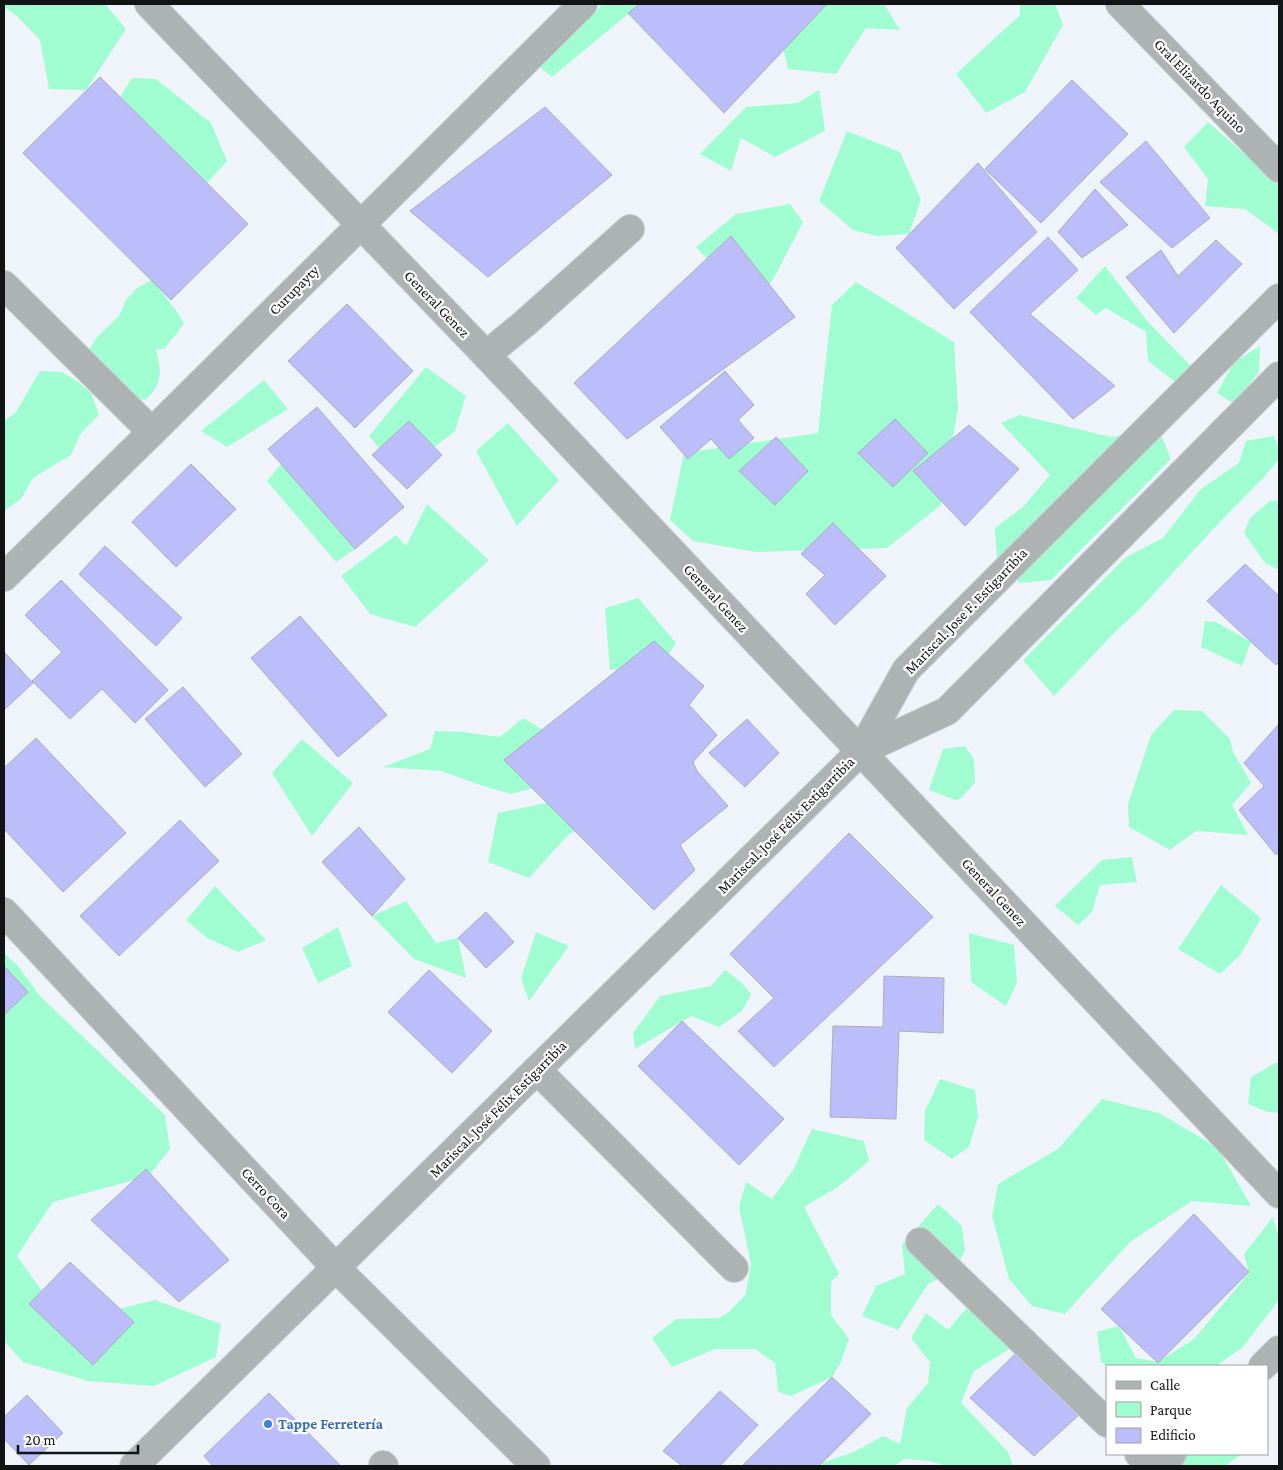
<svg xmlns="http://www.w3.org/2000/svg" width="1283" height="1470" viewBox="0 0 1283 1470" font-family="'Crimson Pro',serif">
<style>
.green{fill:#a0fdd1}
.building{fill:#bcbdfb;stroke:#adadb5}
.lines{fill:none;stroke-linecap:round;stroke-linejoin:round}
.minor-casing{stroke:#cbd0d6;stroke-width:30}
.minor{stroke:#adb2b3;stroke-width:28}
.shop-dot{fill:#3f7fe0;stroke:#fff;stroke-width:2}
.labels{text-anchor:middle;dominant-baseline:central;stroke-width:4.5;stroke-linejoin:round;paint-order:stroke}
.street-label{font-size:15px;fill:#111315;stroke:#fff}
.shop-label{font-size:15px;font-weight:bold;fill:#366cbe;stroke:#fff;text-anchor:start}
</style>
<rect width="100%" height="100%" fill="#eff4fb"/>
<g class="green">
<path d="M4,4h101l21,25 -40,61 -37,-1 -9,-49 -23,-24 -13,-9z"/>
<path d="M603,4h37l-88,73 -15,-12z"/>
<path d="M784,4h100l16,26 -34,-2 -30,46 -48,-5 -13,-54z"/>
<path d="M1020,4h35l8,21 -38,67 -39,21 -30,-39 64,-59z"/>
<path d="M132,78l24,1 55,44 16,38 -20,22 -87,-86z"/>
<path d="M819,90l6,41 -50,26 -34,-19 -10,33 -31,-17 46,-47 52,-4z"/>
<path d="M1208,122l71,62v50l-34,-25 -40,-3 3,-27 -24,-32z"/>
<path d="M847,131l53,21 21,48 -12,34 -32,2 -24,-6 -34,-29z"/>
<path d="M790,204l13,18 -28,54 -21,33 -58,-62 40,-33z"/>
<path d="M1105,266l43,56 45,46 -19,13 -26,-20 -2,-29 -40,-24 -10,7 -20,-17z"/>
<path d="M152,280l26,33 6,11 -20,25h-8c5,22 8,35 -11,51l-22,-2 -35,-46 9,-15 22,-21 7,-16 11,-12z"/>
<path d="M856,282l98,60 4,67 -17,96 -54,43 -131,4 -63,-11 -23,-21 14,-67 134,-20 14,-128z"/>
<path d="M1260,346l-1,26 -25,32 -17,-11 17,-31z"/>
<path d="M426,367l40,29 -11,35 -54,42 -32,-37z"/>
<path d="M40,371l22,1 15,9 14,12 8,22 -18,18 -10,22 -38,23 -12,21 -17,12v-90l12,-9z"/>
<path d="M264,380l24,29 -61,38 -26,-16z"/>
<path d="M1020,415l91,22 47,-9 13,31 -120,121 -31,3 -23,-23 -2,-32 28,-21 27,-32 -49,-52z"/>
<path d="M508,423l51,57 -42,46 -41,-75z"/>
<path d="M1274,436l5,11v12l-14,17 -49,50 -77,84 -22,20 -63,66 -31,-36 103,-103 37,-19 38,-49 38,-26 7,-22z"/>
<path d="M281,464l74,85 -19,13 -69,-81z"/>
<path d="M1279,500v70l-14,-7 -21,-30 6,-15 20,-17z"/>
<path d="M427,504l62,56 -74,67 -45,-13 -29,-38 55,-41 10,11z"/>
<path d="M638,598l38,45 -15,24 -51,3 -5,-62z"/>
<path d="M1205,621l11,1 35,20 -9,24 -41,-19z"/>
<path d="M1174,710l28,1 28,28 3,13 18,31 -19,22 16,30 -52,-4 -26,19 -41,-23 -1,-23 23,-69z"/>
<path d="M523,718l22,13 3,53 -37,10 -31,-9 -39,-14 -58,-4 47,-18 5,-18 29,1 36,5z"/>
<path d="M302,739l51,44 -41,53 -40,-63z"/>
<path d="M965,746l9,13 1,24 -17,18 -29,-11 14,-41z"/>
<path d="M583,795l16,23 -31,17 -39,43 -41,-16 10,-49z"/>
<path d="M1132,857l5,25 -37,3 -8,27 -14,13 -23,-19 47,-46z"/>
<path d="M1221,885l40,33 -20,36 -21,20 -42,-25z"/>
<path d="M215,886l51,54 -28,12 -31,-14 -21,-18z"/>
<path d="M406,901l30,42 22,-5 8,40 -52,-19 -42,-43z"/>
<path d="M338,927l14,39 -34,17 -16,-35z"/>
<path d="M536,932l33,14 -40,55 -8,-23z"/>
<path d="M969,933l45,12 3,38 -11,23 -35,-24z"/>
<path d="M4,953l14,13 22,30 125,119 5,34 -21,27 -96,26 -36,54 40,56 33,4 65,-16 66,24 -5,33 -62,29 -66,-5 -65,-19 -19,-21z"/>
<path d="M725,970l16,12 10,12 -9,17 -23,16 -28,-11 -56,33 -2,-16 27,-37 51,-10z"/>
<path d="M1279,1061v52l-11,-1 -20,-8 3,-27z"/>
<path d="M940,1079l35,11 3,27 -9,30 -17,12 -28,-19 1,-29z"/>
<path d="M1102,1099l57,14 59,35 33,58 -59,-5 -62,41 -65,72 -33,-8 -23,-27 -17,-63 6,-32 60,-35z"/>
<path d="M812,1129l52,12 5,20 -31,26 -34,20 35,67 -8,8v33l18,24 -8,23 -9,15 -41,19 -13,-4 -3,-29 -20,-14h-40l-43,18 -20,-29 24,-19 43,-1 10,-6 17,-18 5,-30 -12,-57 7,-25 26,17 21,-29z"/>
<path d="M938,1204l24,22 3,24 -10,21 -27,13 -30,46 -36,-14 14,-30 29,-12 -3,-29z"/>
<path d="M1273,1217l6,21v62l-37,48 -26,18h-109l-6,-4 -4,-30 22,-6 17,32 22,4 36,-23 55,-66 -5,-19z"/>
<path d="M975,1298l36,50 -37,23 -13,32 47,49 5,14h-66l-18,-5 -25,-2 -10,7h-71l-1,-3 34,-12 27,-15 17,8 7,-36 21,-25 2,-21 -19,-24 15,-25 22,17z"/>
<path d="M1164,1454h78l-17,12h-71z"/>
</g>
<g class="building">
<path d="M640,4h187l-103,109 -96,-100z"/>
<path d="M100,77l148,147 -77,76 -148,-147z"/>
<path d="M1072,80l56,54 -87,89 -56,-54z"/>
<path d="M545,107l67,68 -124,102 -78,-66z"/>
<path d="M1146,141l64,77 -38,30 -72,-66z"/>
<path d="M978,163l59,69 -83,77 -58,-61z"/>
<path d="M1095,189l33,36 -46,33 -24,-26z"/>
<path d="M731,236l64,81 -168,122 -53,-56z"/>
<path d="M1048,237l30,33 -48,44 85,72 -42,33 -103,-107z"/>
<path d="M1216,240l26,24 -68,69 -48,-56 35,-27 17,26z"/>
<path d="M347,304l66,67 -58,57 -67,-67z"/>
<path d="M725,371l29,34 -16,15 16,18 -25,21 -18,-20 -23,20 -28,-32z"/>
<path d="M317,407l87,100 -49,42 -87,-100z"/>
<path d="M895,419l33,34 -35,34 -35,-34z"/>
<path d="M409,421l33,34 -35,34 -35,-34z"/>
<path d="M969,425l50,44 -54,57 -52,-55z"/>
<path d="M776,437l32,34 -33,34 -36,-34z"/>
<path d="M191,464l45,45 -60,58 -44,-45z"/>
<path d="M833,523l53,53 -51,49 -29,-31 19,-19 -24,-21z"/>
<path d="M105,546l77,72 -26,28 -77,-72z"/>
<path d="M1245,564l34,32v66l-3,3 -69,-64z"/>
<path d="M61,580l107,110 -33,33 -33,-34 -32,30 -38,-38 30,-29 -37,-37z"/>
<path d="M300,616l87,99 -49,42 -87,-99z"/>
<path d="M654,641l50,45 -15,19 28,30 -24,27 4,9 31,35 -48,39 15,25 -41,40 -150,-150z"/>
<path d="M5,653l28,30 -28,26 -1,-2z"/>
<path d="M183,687l59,67 -37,33 -60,-68z"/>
<path d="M747,719l32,34 -34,34 -36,-34z"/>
<path d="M1279,724v128l-3,3 -37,-45 25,-24 -20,-23z"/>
<path d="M36,738l90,95 -63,59 -59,-63v-61z"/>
<path d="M180,820l39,41 -100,95 -39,-40z"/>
<path d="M359,827l46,52 -33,37 -50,-54z"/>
<path d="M849,833l84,84 -159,150 -36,-36 36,-33 -44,-44z"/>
<path d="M486,912l28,30 -28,26 -28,-30z"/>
<path d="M4,966l24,26 -24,23z"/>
<path d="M429,970l63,61 -40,42 -64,-61z"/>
<path d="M884,976l60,2 -1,55 -44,-2 -3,88 -66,-2 3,-91 50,1z"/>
<path d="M682,1021l102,98 -45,46 -101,-99z"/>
<path d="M146,1169l83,91 -50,42 -88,-82z"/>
<path d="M1194,1214l55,58 -91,91 -57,-54z"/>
<path d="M70,1262l64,60 -41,43 -64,-61z"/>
<path d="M1016,1353l64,61 -46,42 -64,-58z"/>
<path d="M832,1377l39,37 -52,52 -76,-1z"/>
<path d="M720,1391l38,34 -38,41h-38l-19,-15z"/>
<path d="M269,1393l72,73h-128l-9,-10z"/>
<path d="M27,1395l36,38 -34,32 -25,-26v-22z"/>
</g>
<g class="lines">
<g class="minor-casing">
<g id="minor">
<path d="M149,4l337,351 793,839"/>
<path d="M1120,4l159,164"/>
<path d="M4,285l148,147"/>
<path d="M486,355l38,-31 106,-95"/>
<path d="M4,577l148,-145 431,-428"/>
<path d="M861,751l86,-40 332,-335"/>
<path d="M4,912l332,356 200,198"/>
<path d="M537,1070l197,198"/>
<path d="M920,1242l187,181"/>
<path d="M1263,1366l16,-16"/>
<path d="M1139,1454l13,12"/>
<path d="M383,1465l1,1"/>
<path d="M134,1466l727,-715 45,-81 373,-372"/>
<path d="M1160,1466l12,-12"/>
</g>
</g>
<use href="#minor" class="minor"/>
</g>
<circle class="shop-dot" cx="268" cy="1424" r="5"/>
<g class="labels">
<g class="street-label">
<text transform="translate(1200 86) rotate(46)">Gral Elizardo Aquino</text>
<text transform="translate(294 290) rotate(-45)">Curupayty</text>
<text transform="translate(437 304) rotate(46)">General Genez</text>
<text transform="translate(716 598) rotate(47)">General Genez</text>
<text transform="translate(966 611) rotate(-46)">Mariscal. Jose F. Estigarribia</text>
<text transform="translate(786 825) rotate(-45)">Mariscal. José Félix Estigarribia</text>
<text transform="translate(994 892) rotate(47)">General Genez</text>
<text transform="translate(498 1109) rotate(-45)">Mariscal. José Félix Estigarribia</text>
<text transform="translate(266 1193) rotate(47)">Cerro Cora</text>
</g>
<g class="shop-label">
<text x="278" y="1424">Tappe Ferretería</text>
</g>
</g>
<rect width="1283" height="1470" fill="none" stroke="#111315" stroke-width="10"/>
<rect x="1106" y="1365" width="162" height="90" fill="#ffffff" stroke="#a0a1a1"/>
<rect x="1116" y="1381" width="25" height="8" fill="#adb2b3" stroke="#a0a1a1"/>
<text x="1150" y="1390" font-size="15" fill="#111315">Calle</text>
<rect x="1116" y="1402" width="25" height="15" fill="#a0fdd1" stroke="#a0a1a1"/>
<text x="1150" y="1415" font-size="15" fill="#111315">Parque</text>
<rect x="1116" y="1428" width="25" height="15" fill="#bcbdfb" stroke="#a0a1a1"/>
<text x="1150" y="1440" font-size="15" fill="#111315">Edificio</text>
<path d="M18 1445v8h120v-8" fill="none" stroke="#111315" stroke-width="2.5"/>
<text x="25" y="1445" font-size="15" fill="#111315" stroke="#ffffff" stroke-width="4" paint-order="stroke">20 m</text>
</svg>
